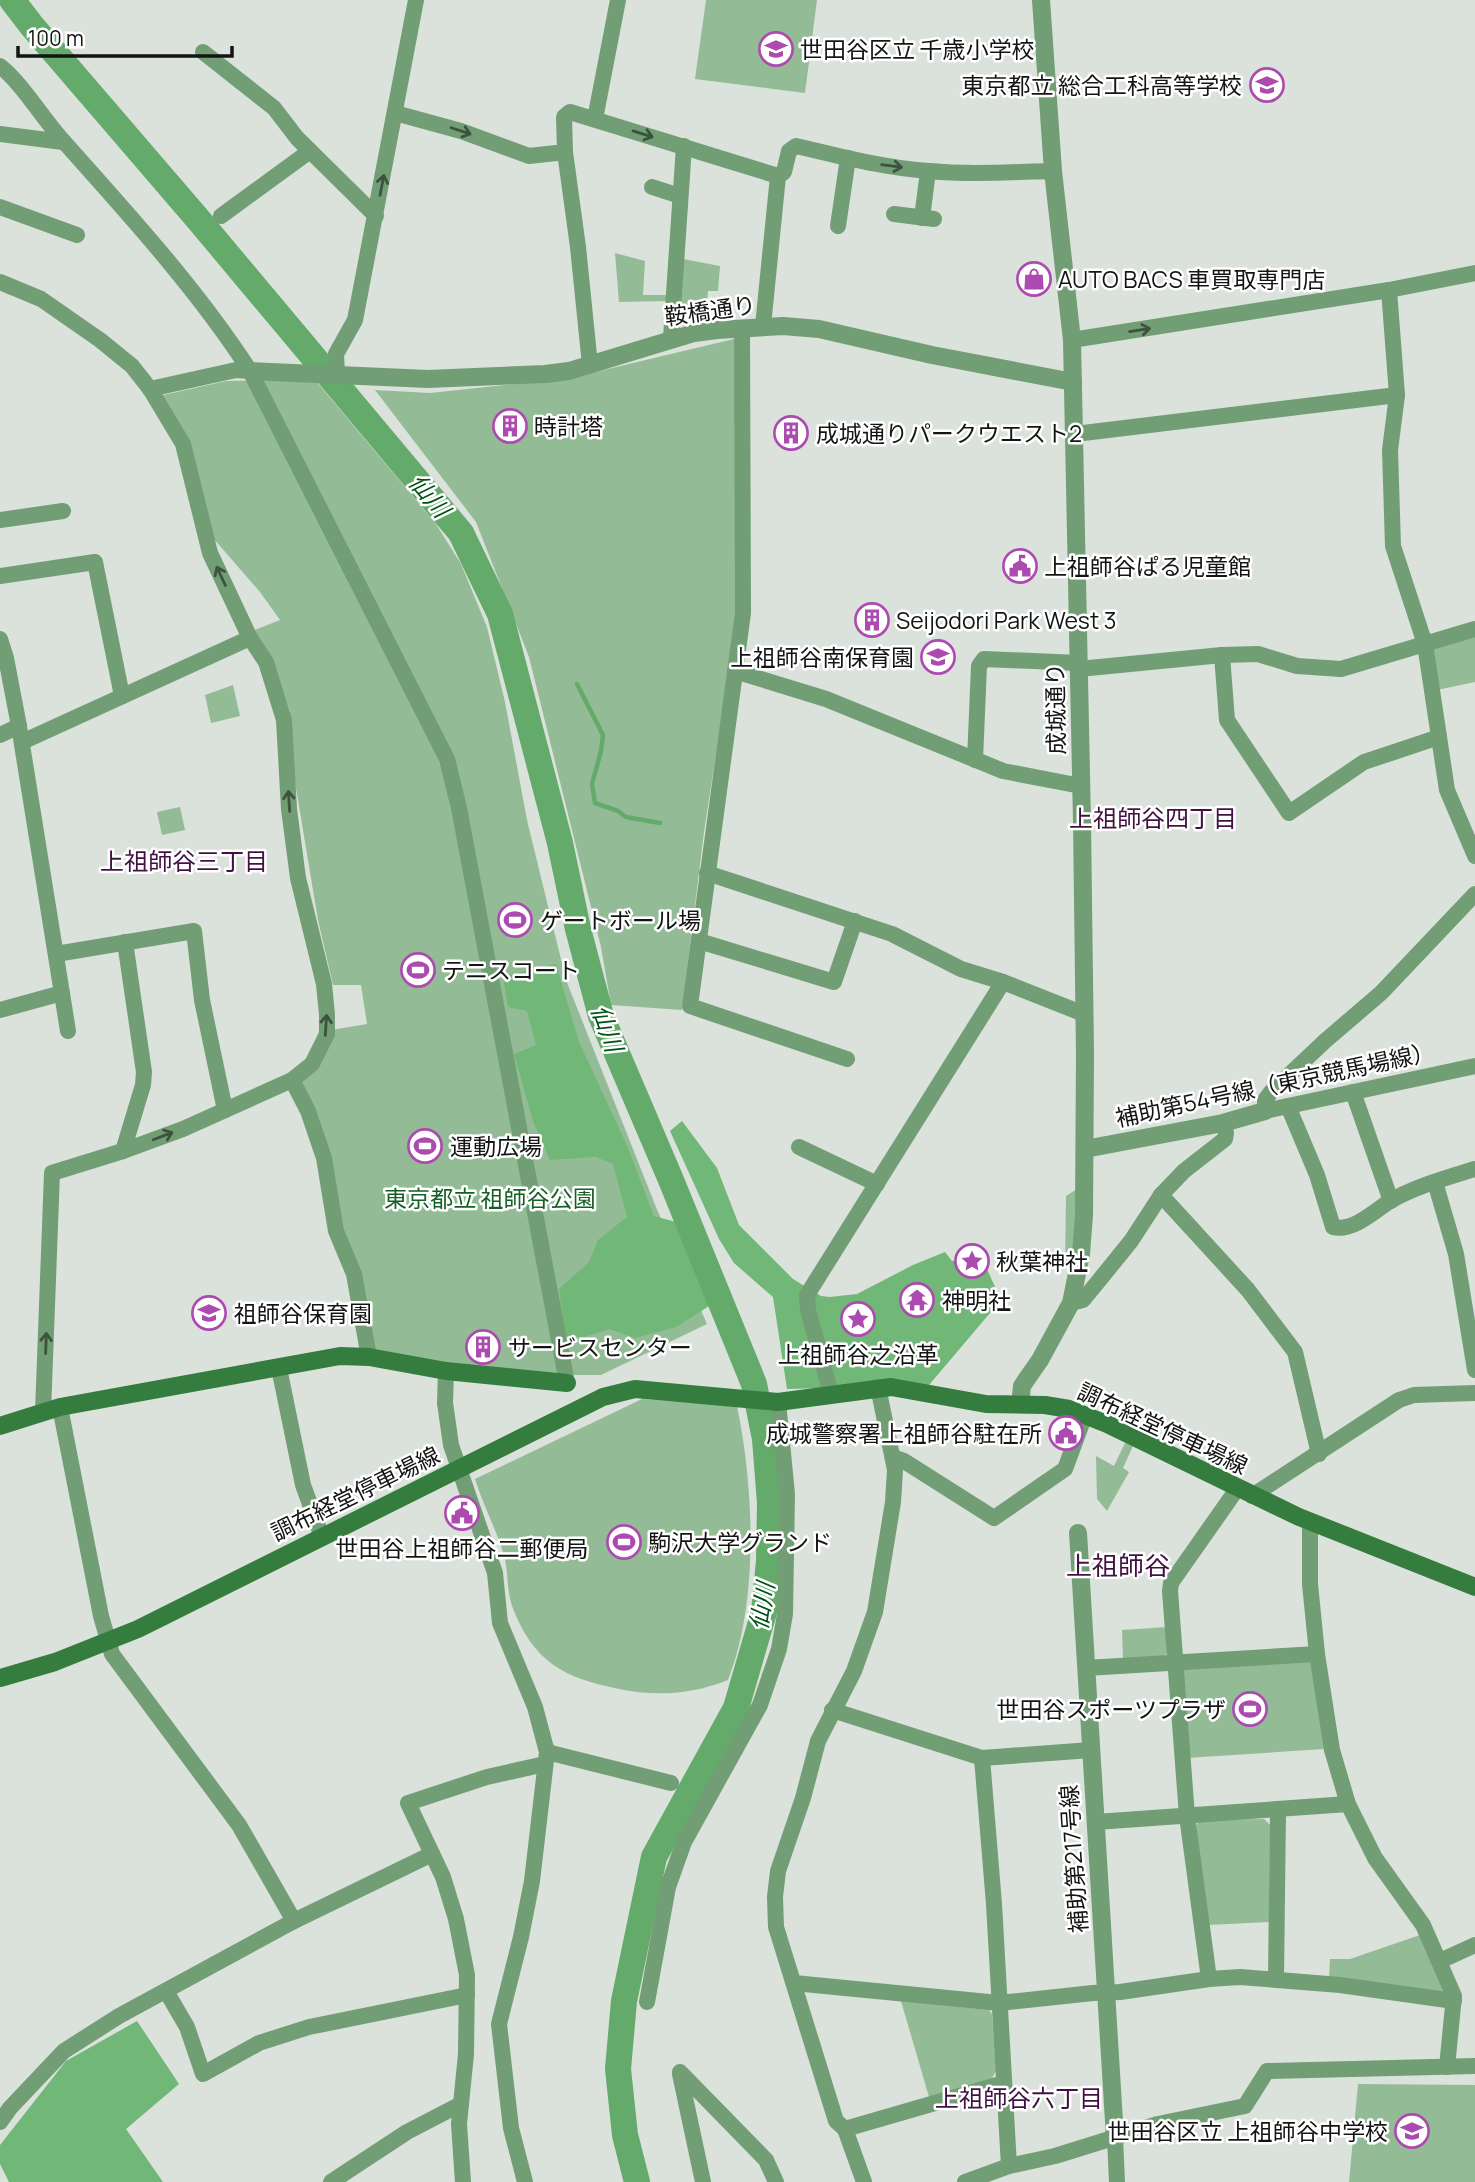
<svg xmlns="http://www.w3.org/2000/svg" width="1475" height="2182" viewBox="0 0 1475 2182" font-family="Manrope,'Noto Sans JP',sans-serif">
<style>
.green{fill:#93bc96}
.forest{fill:#71b777}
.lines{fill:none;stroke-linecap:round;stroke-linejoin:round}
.stream{stroke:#64aa6b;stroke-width:4.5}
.river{stroke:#64aa6b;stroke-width:26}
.minor{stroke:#719e74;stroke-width:16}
.tertiary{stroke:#719e74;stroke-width:18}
.secondary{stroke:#357d3f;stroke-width:18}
.oneway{stroke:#3d523f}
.labels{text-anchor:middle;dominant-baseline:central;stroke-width:5;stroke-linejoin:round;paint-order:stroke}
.poi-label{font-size:23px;fill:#131413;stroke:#fff;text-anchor:start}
.street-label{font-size:23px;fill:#131413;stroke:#fff}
.park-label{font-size:23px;fill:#145f24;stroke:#fff}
.water-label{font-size:24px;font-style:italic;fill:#005216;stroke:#fff}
.neighbourhood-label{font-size:24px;fill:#411142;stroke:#fff}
.quarter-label{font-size:26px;fill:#411142;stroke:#fff}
</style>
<rect width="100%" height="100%" fill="#dbe1db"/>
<g class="green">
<path d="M706,0h111l-12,93 -110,-14z"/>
<path d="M615,253l30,8 -2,34h23v6l-47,1z"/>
<path d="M678,258l42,8 -2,25h-10l-3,27 -32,6z"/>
<path d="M734,339l4,271 -34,222 -22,178 -71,-5 -10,-58 -72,-290 -53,-135 -101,-132 55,3 140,-15z"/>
<path d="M278,380l38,1 120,143 25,40 26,63 18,75 22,118 39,160 90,227 51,117 -106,51h-27l-106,-9 -91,-13 -6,-8 -73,-260 33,-55 36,-6 -6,-39h-28l-15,-65 -25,-150 -3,-59 -24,-57 -14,-23 28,-11 -20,-28 -47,-54 -54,-142 67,-15z"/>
<path d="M1475,630v52l-43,9 -8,-44z"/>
<path d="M233,685l7,31 -29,7 -6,-28z"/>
<path d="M180,807l5,23 -23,5 -5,-23z"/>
<path d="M1077,1189l-3,75h-9l1,-68z"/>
<path d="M642,1399l95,7c17,81 22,196 -9,274 -35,14 -71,17 -109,9 -55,-11 -86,-27 -107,-83 -5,-15 -4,-32 -7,-47 -7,-27 -22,-53 -30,-80z"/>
<path d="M1125,1443l8,3 -10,22 6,4 -22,39 -10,-12 -1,-43 18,10z"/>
<path d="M1167,1627l1,26 -5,3 -40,3 -1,-29z"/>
<path d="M1311,1660l13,89 -137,9 -8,-88z"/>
<path d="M1264,1819l6,6 -1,97 -61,3 -12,-99 3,-6z"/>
<path d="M1420,1935l27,60 -118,-16 1,-20h20z"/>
<path d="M901,2001l88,9 3,4 4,57 -5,9 -62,17z"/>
<path d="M1358,2084l117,1v97h-126z"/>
</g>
<g class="forest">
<path d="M556,964l23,78 49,106 26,68 22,6 41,79 -41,26 -41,11 -26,-9 -25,8 -19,-1 -6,-47 30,-27 9,-22 29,-23 -14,-53 -17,-7 -46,3 -17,-39 -19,-67 22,-9 -9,-34 -19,-4 -5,-31z"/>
<path d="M682,1121l35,47 22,57 54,54 28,17 9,1 27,-3 56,-29 32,-13 7,9 29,-5 20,44 -72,85 -142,4 -14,-92 -39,-34 -15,-24 -49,-108z"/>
<path d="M137,2021l42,63 -53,45 37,53h-154l-9,-18v-19l66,-84z"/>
</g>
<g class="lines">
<path class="stream" d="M577,684l26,51 -2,16 -9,33 3,19 23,8 8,6 34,6"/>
<path class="river" d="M12,0l20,26 165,192 264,315 39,81 60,229 18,86 23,87 70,164 83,204 11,55 5,64 -1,58 -5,51 -28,96 -82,149 -30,144 -6,68 7,66 12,47"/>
<g class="minor">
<path d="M203,52l71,56 23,30 79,78"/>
<path d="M0,66c23,18 44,55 65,77 65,73 132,146 185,228l197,388 12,49 108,575"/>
<path d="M395,113l66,18 68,25 36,-4 -1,-35 6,-5 208,64 6,-4 5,-21 7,-5c44,10 88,22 133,25 41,4 83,1 124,0"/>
<path d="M595,119l23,-119"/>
<path d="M0,134l63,8"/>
<path d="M565,152l13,95 12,118"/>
<path d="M652,187l28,9"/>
<path d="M0,207l77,28"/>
<path d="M894,214l40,5"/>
<path d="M221,216l89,-65"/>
<path d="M922,218l6,-47"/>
<path d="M838,226l10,-68"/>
<path d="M0,282l41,17 59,41 32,26 18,23 33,55 27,109 40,85 16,24 18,58 5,89 9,69 26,106 3,31v19l-15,30 -20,16 -109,49 -60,22 -71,22 -9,239"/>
<path d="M1389,290l8,105 -7,55 3,96 32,98 22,146 28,66"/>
<path d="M763,326l15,-150"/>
<path d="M742,328l1,285 -53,393 157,53"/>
<path d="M671,338l13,-192"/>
<path d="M1072,340l317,-50 86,-17"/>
<path d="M337,375l-1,-21 19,-34 61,-320"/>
<path d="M150,389l86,-19 14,1"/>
<path d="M1075,434l322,-39"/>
<path d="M0,520l63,-9"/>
<path d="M0,576l95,-14 27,134"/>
<path d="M0,639l6,19 13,68 49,305"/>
<path d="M1222,655l5,65 62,93 75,-51 75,-25"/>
<path d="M1079,669l143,-14 36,-1 39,12 44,3 134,-40"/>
<path d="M735,671l91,28 177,72 78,15"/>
<path d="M0,735l19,-9"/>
<path d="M22,742l228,-104"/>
<path d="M975,760l4,-94 5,-7 95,4"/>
<path d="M707,873l185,61 69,35 42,13 81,32"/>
<path d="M1475,894l-94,99 -56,48 -54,51 -6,8v11l210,-45"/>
<path d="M699,941l135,41 21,-61"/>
<path d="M56,954l138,-23 8,69 23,110"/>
<path d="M0,1010l62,-17"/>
<path d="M292,1080l16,31 16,47 12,73 18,43 15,83"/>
<path d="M1353,1092l38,109"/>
<path d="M1288,1106l29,69 16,52c18,5 40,-14 54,-24 26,-16 59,-25 88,-34"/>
<path d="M799,1147l78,37"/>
<path d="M123,1151l20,-66 1,-13 -19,-130"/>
<path d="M1435,1182l21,72 19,116"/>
<path d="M1161,1195l87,95 47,62 24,102"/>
<path d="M1071,1303l12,-3 14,-17 34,-42 30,-46 23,-24 41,-32 1,-6 -3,-10"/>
<path d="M279,1368l24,117 19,52"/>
<path d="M446,1371l-1,32 6,42 44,128 5,50 35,84 12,45 -15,129 -11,56 -22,87 12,104 14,54"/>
<path d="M831,1394l-23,-84 -1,-15 196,-313"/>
<path d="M60,1407l41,209 11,38 127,171 55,96"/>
<path d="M893,1457l11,4 90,57 71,-49 20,-54"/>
<path d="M1252,1496l147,-96 15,-5 61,-2"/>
<path d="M1310,1522v62l7,70 15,96 16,54 27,54 48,67 31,71 -7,71"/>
<path d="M1086,1668l231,-14"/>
<path d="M832,1710l150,48 109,-8"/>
<path d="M547,1752l124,31"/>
<path d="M982,1758l12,146 15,262"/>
<path d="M1096,1822l252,-18"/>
<path d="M1440,1961l35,-16"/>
<path d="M1209,1979l-22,-163 -17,-225 1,-8 66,-94"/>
<path d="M1276,1979l2,-169"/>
<path d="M794,1983l205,20 94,-10 27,-1 89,-13 31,-2 100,8 114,16"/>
<path d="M166,1991l21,36 16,47 56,-31 50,-16 158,-32"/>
<path d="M647,2002l21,-115 16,-45 76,-137 19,-56 6,-35 2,-120 -9,-92"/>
<path d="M680,2072l86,88 10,22"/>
<path d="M680,2074l23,108"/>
<path d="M0,2122l10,-14 54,-57 55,-35 175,-95 138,-67"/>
<path d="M845,2129l159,-46"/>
<path d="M1115,2138l2,44"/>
<path d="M331,2182l76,-50 54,-28"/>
<path d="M463,2182l-4,-58 7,-70 1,-79 -11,-56 -13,-42 -35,-74 79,-26 58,-13"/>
<path d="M864,2182l-19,-53 -9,-8 -60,-194 -1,-30 3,-26 25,-73 15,-57 36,-70 21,-59 18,-110 2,-32 -17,-83"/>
<path d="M965,2182l44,-16 46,-10 103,-32 87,-18 22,-35 208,-5"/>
</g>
<g class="tertiary">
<path d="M250,371l178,8 117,-5 24,-3 125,-38 23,-3 66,-4 36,3 113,26 141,27"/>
<path d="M1085,1149l138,-26 42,-12"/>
<path d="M1020,1404l2,-18 18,-26 31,-57 10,-49 3,-39 1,-160 -3,-233 -10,-482 -19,-169 -12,-171"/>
<path d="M1078,1533l37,605"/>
</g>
<g class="secondary">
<path d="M0,1426l60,-19 280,-51 29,1 77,14 121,12"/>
<path d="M0,1678l55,-16 83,-33 465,-232 32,-8 143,13 113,-15 95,17 59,1 24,4 38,15 192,93 176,70"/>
</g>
</g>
<defs><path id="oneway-shaft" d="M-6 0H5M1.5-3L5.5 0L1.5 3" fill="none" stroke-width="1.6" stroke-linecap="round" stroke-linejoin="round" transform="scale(1.75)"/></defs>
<g class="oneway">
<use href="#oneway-shaft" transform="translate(461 131) rotate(18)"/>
<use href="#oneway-shaft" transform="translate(643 134) rotate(17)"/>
<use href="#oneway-shaft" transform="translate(892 166) rotate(8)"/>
<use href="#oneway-shaft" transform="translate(382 185) rotate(-79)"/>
<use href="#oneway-shaft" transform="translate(1140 330) rotate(-9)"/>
<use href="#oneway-shaft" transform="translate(221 576) rotate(-115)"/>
<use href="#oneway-shaft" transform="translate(289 801) rotate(-94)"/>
<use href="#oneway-shaft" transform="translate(326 1025) rotate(-86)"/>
<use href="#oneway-shaft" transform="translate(163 1136) rotate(-21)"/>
<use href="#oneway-shaft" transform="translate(46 1343) rotate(-88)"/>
</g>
<defs>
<g id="school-ring" transform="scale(1.75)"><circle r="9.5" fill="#fff" stroke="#ad4ab0" stroke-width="1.5"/><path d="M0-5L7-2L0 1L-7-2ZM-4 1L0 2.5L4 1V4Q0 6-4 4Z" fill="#ad4ab0"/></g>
<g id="shop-ring" transform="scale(1.75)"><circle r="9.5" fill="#fff" stroke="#ad4ab0" stroke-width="1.5"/><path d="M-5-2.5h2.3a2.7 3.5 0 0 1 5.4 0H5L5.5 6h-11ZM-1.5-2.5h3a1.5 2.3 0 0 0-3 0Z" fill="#ad4ab0"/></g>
<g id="building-ring" transform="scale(1.75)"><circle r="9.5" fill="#fff" stroke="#ad4ab0" stroke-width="1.5"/><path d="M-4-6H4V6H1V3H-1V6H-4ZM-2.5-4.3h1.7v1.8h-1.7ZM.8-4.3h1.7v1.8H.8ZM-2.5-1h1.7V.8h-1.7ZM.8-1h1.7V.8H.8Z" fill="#ad4ab0"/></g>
<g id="civic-ring" transform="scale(1.75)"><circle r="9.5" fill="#fff" stroke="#ad4ab0" stroke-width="1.5"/><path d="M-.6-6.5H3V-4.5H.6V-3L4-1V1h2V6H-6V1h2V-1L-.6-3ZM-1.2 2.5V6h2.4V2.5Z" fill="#ad4ab0"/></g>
<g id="stadium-ring" transform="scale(1.75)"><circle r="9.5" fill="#fff" stroke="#ad4ab0" stroke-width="1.5"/><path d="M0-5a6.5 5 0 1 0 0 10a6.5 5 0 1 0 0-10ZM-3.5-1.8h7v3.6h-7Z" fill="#ad4ab0"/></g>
<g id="sight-ring" transform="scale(1.75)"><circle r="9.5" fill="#fff" stroke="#ad4ab0" stroke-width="1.5"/><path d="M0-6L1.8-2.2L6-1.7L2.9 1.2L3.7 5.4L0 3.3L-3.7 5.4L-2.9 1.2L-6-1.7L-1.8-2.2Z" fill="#ad4ab0"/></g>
<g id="temple-ring" transform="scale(1.75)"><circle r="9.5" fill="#fff" stroke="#ad4ab0" stroke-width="1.5"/><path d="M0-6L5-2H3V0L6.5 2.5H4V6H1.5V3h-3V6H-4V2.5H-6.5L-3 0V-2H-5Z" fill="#ad4ab0"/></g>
</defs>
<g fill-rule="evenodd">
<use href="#school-ring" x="776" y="49"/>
<use href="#school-ring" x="1267" y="85"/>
<use href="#shop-ring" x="1034" y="279"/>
<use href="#building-ring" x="510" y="426"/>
<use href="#building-ring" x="791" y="433"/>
<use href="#civic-ring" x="1020" y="566"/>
<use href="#building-ring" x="872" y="620"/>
<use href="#school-ring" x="938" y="657"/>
<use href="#stadium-ring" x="515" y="920"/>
<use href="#stadium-ring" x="418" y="970"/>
<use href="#stadium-ring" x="425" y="1146"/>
<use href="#sight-ring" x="972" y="1261"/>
<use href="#temple-ring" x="917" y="1300"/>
<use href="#school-ring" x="209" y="1313"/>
<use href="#sight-ring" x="858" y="1319"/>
<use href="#building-ring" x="483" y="1347"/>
<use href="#civic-ring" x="1066" y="1433"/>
<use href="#civic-ring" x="462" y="1513"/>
<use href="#stadium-ring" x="624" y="1542"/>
<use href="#stadium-ring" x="1250" y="1709"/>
<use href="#school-ring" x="1412" y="2131"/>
</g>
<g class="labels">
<g class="poi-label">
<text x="800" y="49">世田谷区立 千歳小学校</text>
<text x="1242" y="85" text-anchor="end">東京都立 総合工科高等学校</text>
<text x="1058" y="279">AUTO BACS 車買取専門店</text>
<text x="534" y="426">時計塔</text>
<text x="816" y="433">成城通りパークウエスト2</text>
<text x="1044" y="566">上祖師谷ぱる児童館</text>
<text x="896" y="620">Seijodori Park West 3</text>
<text x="914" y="657" text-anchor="end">上祖師谷南保育園</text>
<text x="540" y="920">ゲートボール場</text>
<text x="442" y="970">テニスコート</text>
<text x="450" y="1146">運動広場</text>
<text x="996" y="1261">秋葉神社</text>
<text x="942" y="1300">神明社</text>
<text x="234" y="1313">祖師谷保育園</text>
<text x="508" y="1347">サービスセンター</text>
<text x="858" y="1354" text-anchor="middle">上祖師谷之沿革</text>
<text x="1042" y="1433" text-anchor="end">成城警察署上祖師谷駐在所</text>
<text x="648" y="1542">駒沢大学グランド</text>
<text x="462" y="1548" text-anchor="middle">世田谷上祖師谷二郵便局</text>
<text x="1226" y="1709" text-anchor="end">世田谷スポーツプラザ</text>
<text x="1388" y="2131" text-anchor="end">世田谷区立 上祖師谷中学校</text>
</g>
<g class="street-label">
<text transform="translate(710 310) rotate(-8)">鞍橋通り</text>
<text transform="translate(1055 709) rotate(-91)">成城通り</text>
<text transform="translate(1275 1084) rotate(-12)">補助第54号線（東京競馬場線）</text>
<text transform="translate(1163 1428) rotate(25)">調布経堂停車場線</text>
<text transform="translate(355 1493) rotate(-26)">調布経堂停車場線</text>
<text transform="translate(1073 1859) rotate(-94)">補助第217号線</text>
</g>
<g class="park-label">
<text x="490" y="1198">東京都立 祖師谷公園</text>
</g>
<g class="water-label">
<text transform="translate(430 495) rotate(50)">仙川</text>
<text transform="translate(608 1028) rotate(70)">仙川</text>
<text transform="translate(761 1606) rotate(-81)">仙川</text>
</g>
<g class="neighbourhood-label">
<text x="1153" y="817">上祖師谷四丁目</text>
<text x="184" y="860">上祖師谷三丁目</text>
<text x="1019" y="2097">上祖師谷六丁目</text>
</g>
<g class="quarter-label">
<text x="1118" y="1565">上祖師谷</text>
</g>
</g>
<path d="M18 46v10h214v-10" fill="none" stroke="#131413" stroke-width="3.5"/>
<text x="28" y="46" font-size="21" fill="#131413" stroke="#ffffff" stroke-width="5" paint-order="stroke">100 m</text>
</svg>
